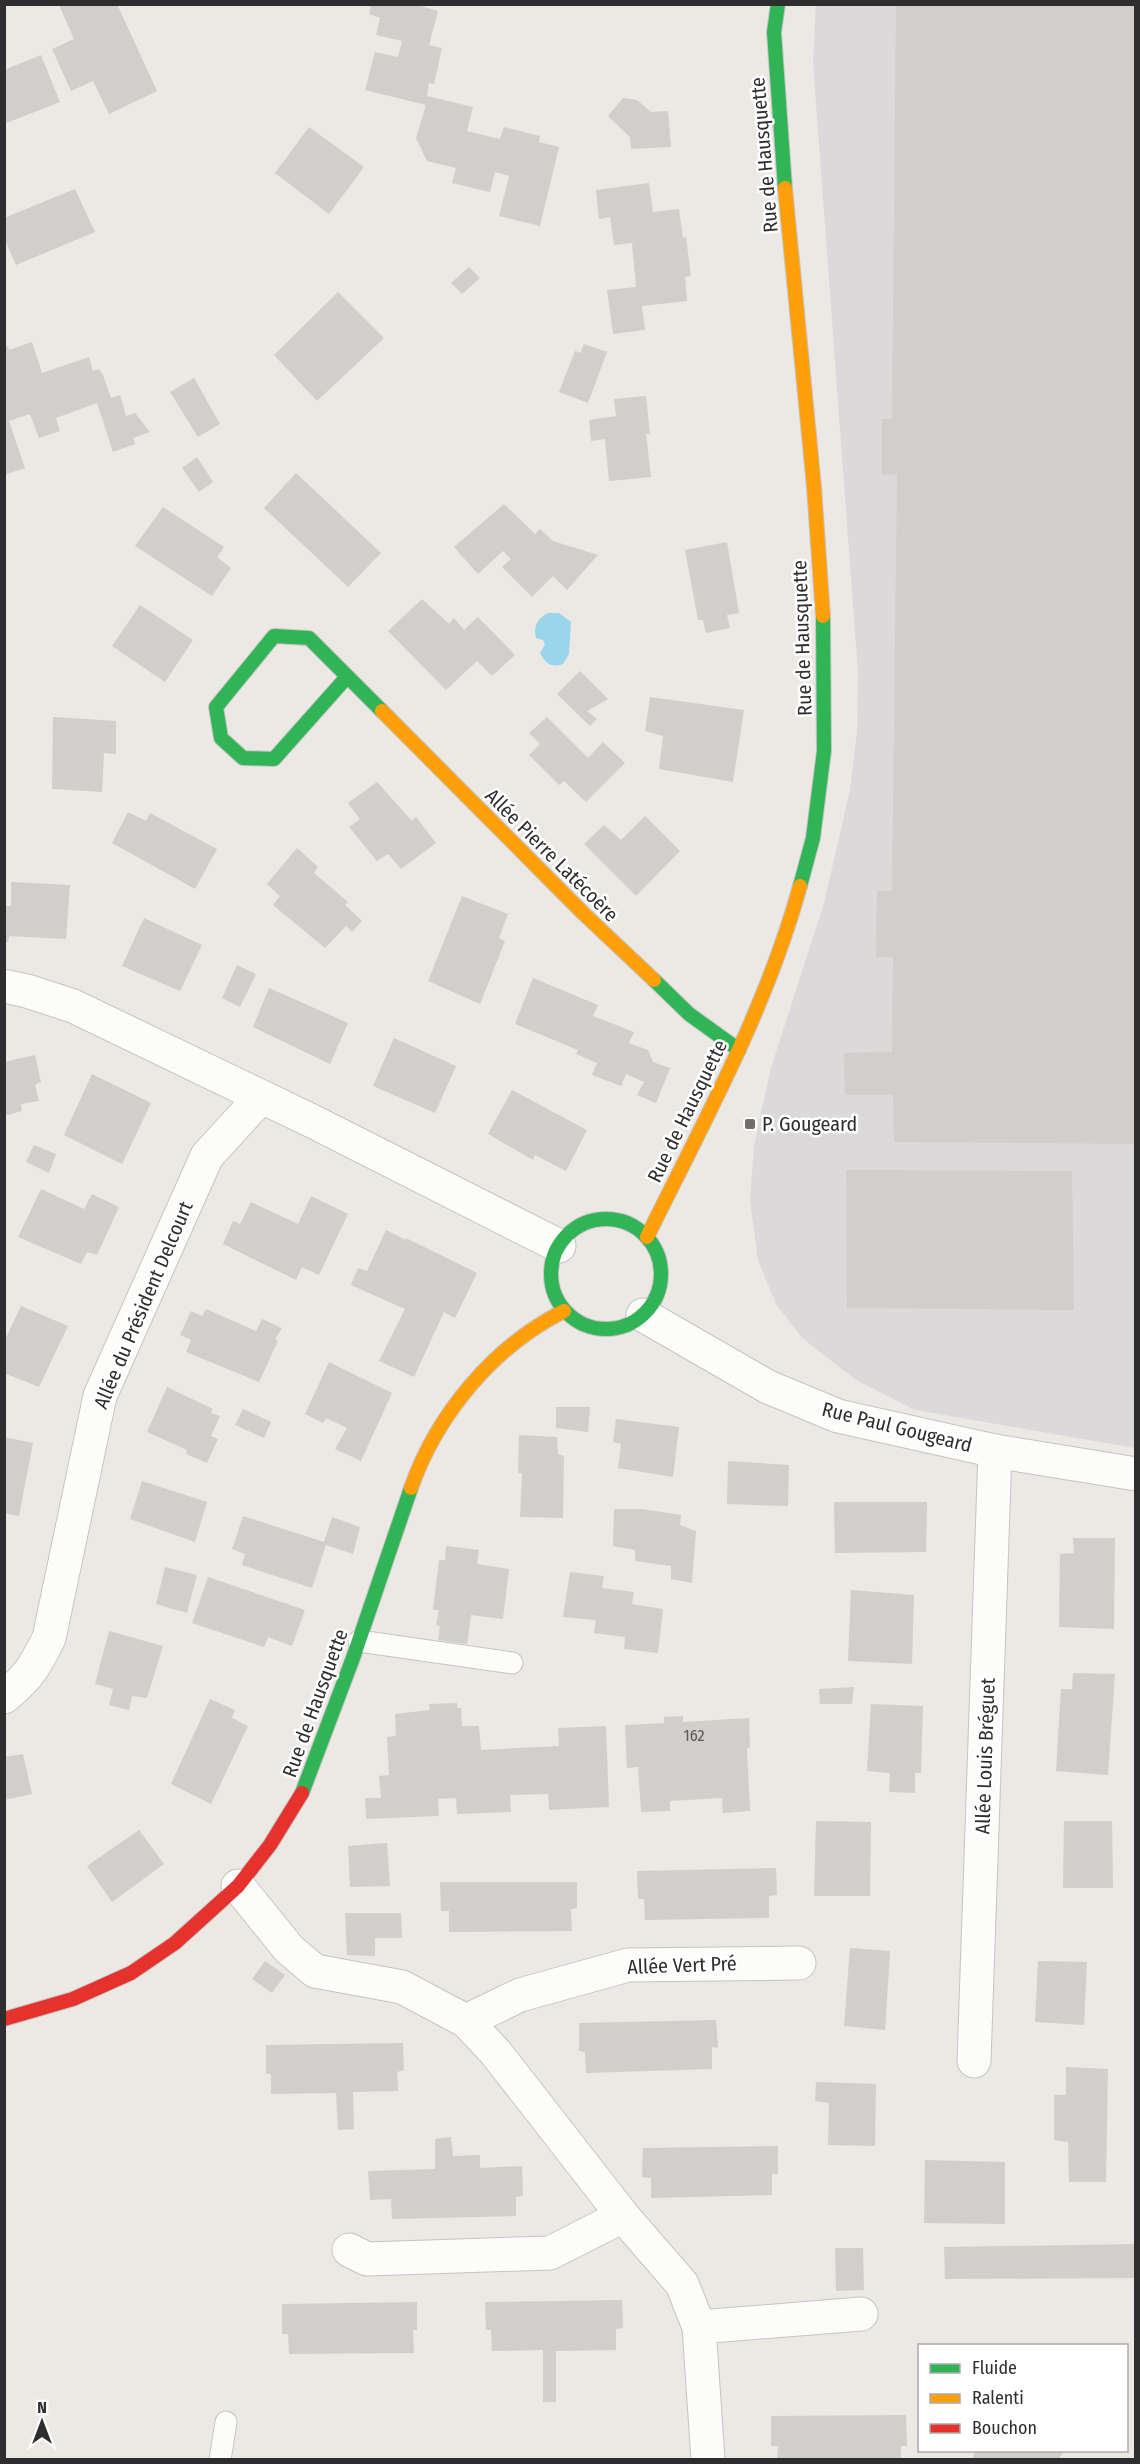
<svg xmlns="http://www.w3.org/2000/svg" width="1140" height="2464" viewBox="0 0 1140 2464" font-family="'Fira Sans Condensed',sans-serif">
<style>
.industrial{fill:#dcd9db}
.water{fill:#99d6ec}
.building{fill:#d1cecb}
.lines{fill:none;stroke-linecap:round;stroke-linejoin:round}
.lane-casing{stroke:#c5c4c5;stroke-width:23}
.street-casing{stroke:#c5c4c5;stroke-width:35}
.fast-casing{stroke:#c5c4c5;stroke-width:16}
.slow-casing{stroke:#c5c4c5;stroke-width:16}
.jam-casing{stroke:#c5c4c5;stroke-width:16}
.lane{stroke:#fcfcfb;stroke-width:21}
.street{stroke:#fcfcfb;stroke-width:33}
.fast{stroke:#30b455;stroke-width:14}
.slow{stroke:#ff9f0a;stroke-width:14}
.jam{stroke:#e5322d;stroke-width:14}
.poi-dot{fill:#706f6e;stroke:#fff;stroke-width:2}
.labels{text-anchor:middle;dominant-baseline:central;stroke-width:5;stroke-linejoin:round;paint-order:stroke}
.number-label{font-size:16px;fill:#585857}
.street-label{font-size:20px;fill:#2e2e2e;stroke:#fff}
.poi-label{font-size:20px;fill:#2e2e2e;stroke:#fff;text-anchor:start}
</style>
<rect width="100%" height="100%" fill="#ece8e4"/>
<path class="industrial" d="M816,5h319v1443l-220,-38 -59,-30 -54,-42 -26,-34 -18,-44 -8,-59 4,-56 17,-77 53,-165 26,-113 7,-59 1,-58 -45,-610z"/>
<path class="water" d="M548,613h11l12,9 -2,32 -6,10c-12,4 -17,0 -23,-11l5,-8 -2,-5 -7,-2c-3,-12 1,-19 12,-25z"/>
<g class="building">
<path d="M61,4h56l40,87 -48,23 -16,-33 -22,10 -19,-42 22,-10 -15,-34z"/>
<path d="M371,4h43l24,7 -9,34 13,3 -8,36 -5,-1 -2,13 46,11 -6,24 33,8 4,-12 36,9 -1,6 20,5 -19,79 -41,-10 10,-40 -14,-4 -5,20 -38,-9 4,-15 -29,-7 -11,-23 10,-33 -61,-15 10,-38 23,5 4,-16 -26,-6 4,-17 -11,-4z"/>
<path d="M896,4h240v1140l-242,-2 -1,-47h-48l-1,-42 48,-1 1,-95h-17l1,-66h15l5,-417 -15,1v-56h10z"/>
<path d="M41,55l19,47 -56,22v-54z"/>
<path d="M623,98l14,2 14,12 17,-1 3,36 -40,2 -1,-12 -22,-21z"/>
<path d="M309,127l55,40 -35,47 -54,-41z"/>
<path d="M649,183l4,29 26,-3 4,29 3,-1 5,39 -6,1 2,24 -45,5 3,24 -32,4 -6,-44 29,-3 -4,-44 -18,2 -4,-28 -11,2 -3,-29z"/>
<path d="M75,189l20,43 -79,33 -12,-27v-20z"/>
<path d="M469,267l11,11 -18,16 -11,-11z"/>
<path d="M338,292l46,46 -67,63 -43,-46z"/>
<path d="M32,342l10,31 47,-16 4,14 6,-2 4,6 8,23 9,-3 6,21 9,-3 15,19 -17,6 2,6 -22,8 -16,-49 -41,15 4,13 -21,7 -9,-24 -21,7 16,47 -21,7v-128l4,-1 1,4z"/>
<path d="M584,344l23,8 -19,51 -29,-11 16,-41 8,2 -2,-2z"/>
<path d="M194,378l26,46 -22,13 -28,-45z"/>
<path d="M646,396l4,38h-4l5,43 -42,4 -4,-42 -14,2 -2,-21 27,-4 -2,-17z"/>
<path d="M197,457l16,25 -14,10 -17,-24z"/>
<path d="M296,473l85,80 -33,34 -84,-79z"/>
<path d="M504,504l31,30 5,-5 13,12 45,14 -31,35 -14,-14 -21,21 -30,-30 9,-8 -8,-8 -25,23 -24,-27z"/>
<path d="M163,507l61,40 -7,10 14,11 -19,28 -77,-50z"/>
<path d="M727,542l12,71 -12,2 3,13 -24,5 -3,-13h-5l-13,-70z"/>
<path d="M422,599l27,25 5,-6 10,12 14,-13 37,38 -23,21 -15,-15 -31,29 -58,-59z"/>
<path d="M140,605l53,35 -28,42 -53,-36z"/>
<path d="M580,671l28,28 -21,12 10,8 -7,7 -33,-32z"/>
<path d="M650,697l94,13 -11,72 -74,-13 4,-33 -18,-5z"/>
<path d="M53,717l63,4v33l-12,-1 -2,39 -50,-3z"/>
<path d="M547,717l41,41 15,-16 22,21 -39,39 -22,-21 -5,4 -30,-30 11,-11 -11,-11z"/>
<path d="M377,782l35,39 4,-4 20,26 -35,26 -13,-15 -11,7 -28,-34 11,-8 -12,-16z"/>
<path d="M128,812l18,9 4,-8 67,36 -22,40 -83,-46z"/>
<path d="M645,816l35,35 -44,45 -52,-52 20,-19 17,15z"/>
<path d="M297,848l21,19 -4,6 34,29 -3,3 17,16 -10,11 -6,-6 -21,22 -52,-43 7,-9 -13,-12z"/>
<path d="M11,882l59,3 -4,54 -57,-3 -1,6h-4v-36h7z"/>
<path d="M462,896l46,18 -9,24 6,3 -25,63 -52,-23z"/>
<path d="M144,918l58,27 -22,46 -58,-25z"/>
<path d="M237,965l19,9 -16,33 -18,-9z"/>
<path d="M533,978l65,27 -5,11 41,16 -5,11 19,7 5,12 17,6 -14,35 -19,-8 7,-13 -18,-8 -5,12 -29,-11 5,-12 -21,-9 2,-4 -63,-26z"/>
<path d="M269,988l79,35 -18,41 -77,-37z"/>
<path d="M394,1038l62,28 -21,47 -62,-27z"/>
<path d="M35,1055l6,27 -6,3 4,16 -18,3 1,7 -18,5v-54z"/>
<path d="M92,1074l59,29 -29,61 -58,-29z"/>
<path d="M512,1090l75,40 -21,41 -31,-16 -2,5 -45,-26z"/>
<path d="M34,1145l22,9 -7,19 -23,-11z"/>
<path d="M846,1170l226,1 2,139 -227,-2z"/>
<path d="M41,1189l43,20 8,-15 27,13 -22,48 -10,-3 -6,12 -63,-27z"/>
<path d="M311,1196l37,18 -29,61 -17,-8 -6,13 -73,-36 10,-23 7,3 11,-22 47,22z"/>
<path d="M386,1230l20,10v-2l71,35 -22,45 -11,-6 -30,65 -35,-16 26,-52 -54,-24 7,-17 9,3z"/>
<path d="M21,1306l47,20 -29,61 -35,-14v-31z"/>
<path d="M206,1309l50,22 6,-12 20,9 -7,11 3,2 -19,41 -73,-30 5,-12 -11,-5 11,-24 11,5z"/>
<path d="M329,1362l63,31 -31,68 -26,-12 12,-21 -21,-10 -3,5 -18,-9z"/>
<path d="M167,1387l46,22 -2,4 9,3 -9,20 7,3 -11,24 -21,-9 1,-4 -40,-18z"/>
<path d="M556,1407h34l-2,25 -32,-4z"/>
<path d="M243,1409l28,13 -7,16 -29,-13z"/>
<path d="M616,1419l63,8 -6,50 -55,-9 3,-24 -8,-2z"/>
<path d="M519,1435l38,2 1,17 6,2 -1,62 -43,-1 2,-44h-4z"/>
<path d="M4,1437l29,6 -14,73 -15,-3z"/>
<path d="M728,1461l61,4 -1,41 -61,-2z"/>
<path d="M142,1481l65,21 -12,40 -65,-23z"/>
<path d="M834,1502h93l-1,50 -91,1z"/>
<path d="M614,1509h28l39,6 -1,10 16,6 -4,52 -21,-4v-13l-36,-5v-11l-22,-4z"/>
<path d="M243,1516l81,26 8,-25 28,10 -7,27 -27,-9 -14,43 -70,-23 3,-11 -13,-5z"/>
<path d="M1073,1538h42l-1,91 -55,-2 1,-73 14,-1z"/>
<path d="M446,1546l33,4 -2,14 32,5 -6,50 -32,-4 -4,29 -29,-4 2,-14 -4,-1 3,-15h-6l6,-50h6z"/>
<path d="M165,1567l32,8 -10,38 -31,-9z"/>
<path d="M570,1572l34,4 -2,12 32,4 -2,12 31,5 -5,44 -34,-4 1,-12 -31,-4 2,-13 -33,-3z"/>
<path d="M208,1577l97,33 -13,36 -24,-9 -4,10 -72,-24z"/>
<path d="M851,1590l63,5 -2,69 -64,-3z"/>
<path d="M109,1631l54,15 -16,52 -15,-2 -3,14 -20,-5 4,-16 -18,-5z"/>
<path d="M1073,1673l42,1 -7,101 -52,-4 5,-82h11z"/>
<path d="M854,1687l-2,17h-32l-1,-15z"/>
<path d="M210,1699l25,11 -3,8 16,8 -37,78 -40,-20z"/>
<path d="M457,1703v5h4l1,18h17l2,24 78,-4 -1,-18 48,-2 3,81 -60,3 -1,-16 -38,1 1,17 -54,2 -1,-16 -18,1 1,17 -73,3 -1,-21h16l-2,-22 10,-1 -2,-38 9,-1 -1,-22 35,-4 -1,-6z"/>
<path d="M871,1704l52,2 -2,67h-6v20l-26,-1 1,-19 -23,-2z"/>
<path d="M683,1716v6l66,-4 1,30h-3l3,63 -27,2 -1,-15 -52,3v10l-29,1 -3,-45 -11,1 -2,-43 39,-2v-6z"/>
<path d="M23,1754l9,40 -28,6v-43z"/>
<path d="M816,1821l55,1 -1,74h-56z"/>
<path d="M1064,1821h48l1,67h-50z"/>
<path d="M139,1830l25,34 -52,38 -25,-36z"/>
<path d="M387,1843l3,43 -40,1 -2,-41z"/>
<path d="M776,1868l1,27 -8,1v22l-124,2 -1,-21h-6l-1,-28z"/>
<path d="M440,1882h137v26l-6,1 1,22 -123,1v-21h-8z"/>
<path d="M345,1913h56l1,25h-27v18l-28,-1z"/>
<path d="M850,1948l40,3 -5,79 -41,-4z"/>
<path d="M265,1961l20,14 -13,18 -20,-14z"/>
<path d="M1038,1961l49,1 -3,63 -49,-3z"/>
<path d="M716,2020l2,28 -6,-1v22l-126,4 -1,-21 -6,-1v-28z"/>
<path d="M403,2043l1,27 -7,2 1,19 -45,1 1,37 -16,1 -2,-37 -65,1v-20h-5v-29z"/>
<path d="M1066,2067l42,2 -2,113h-37l-1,-40 -14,-2v-45h12z"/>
<path d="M816,2082l60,2 -1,62 -47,-1 1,-42 -14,-2z"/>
<path d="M451,2137l2,19 27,-1v13l42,-2 1,30 -7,1v19l-124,3 -1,-20 -21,1 -2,-29 67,-2v-30z"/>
<path d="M778,2146v28h-6v21l-121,3v-20l-9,-1 1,-29z"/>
<path d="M925,2160l80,2v62l-81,-1z"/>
<path d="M1136,2244v34l-191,1 -1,-32z"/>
<path d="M835,2248h28l1,42 -28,1z"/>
<path d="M622,2300l1,28 -7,1v21l-60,1v51h-13v-52l-51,1 -1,-21h-5l-1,-28z"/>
<path d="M417,2302v28h-4l1,23 -125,1 -1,-20h-6v-30z"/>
<path d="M906,2415l1,31h-6v14h-124l1,-14h-7v-30z"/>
<path d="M975,2451h88l-4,9h-87z"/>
</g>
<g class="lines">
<g class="lane-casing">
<g id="lane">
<path d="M359,1641l153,22"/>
<path d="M220,2460l6,-38"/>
</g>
</g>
<g class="street-casing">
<g id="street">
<path d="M4,986l23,5 46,15 241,116 245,124"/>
<path d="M643,1315l125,72 70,29 157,35 141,23"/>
<path d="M4,1697c25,-20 31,-31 45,-59l51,-242 107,-240 54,-59"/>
<path d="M238,1886l51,63 26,22 87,16 64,34 30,32 127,163 59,68 17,43 9,133"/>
<path d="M466,2021l54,-26 108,-30 171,-2"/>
<path d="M974,2061l21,-610"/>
<path d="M349,2250l18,9 183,-6 73,-37"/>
<path d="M699,2327l162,-13"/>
</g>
</g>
<g class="fast-casing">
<g id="fast">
<path d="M778,4l-4,28 11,156"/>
<path d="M346,678l-72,81 -31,-1 -22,-20 -5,-31 58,-71 35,2 73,73"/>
<path d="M800,886l13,-48 11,-87 -1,-135"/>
<path d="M654,980l35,34 50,36"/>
<circle cx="606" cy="1274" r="55"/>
<path d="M302,1793l51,-135 58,-170"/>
</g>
</g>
<g class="slow-casing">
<g id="slow">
<path d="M785,188l29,299 9,129"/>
<path d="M382,711l202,203 70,66"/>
<path d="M647,1237c56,-114 119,-227 153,-351"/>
<path d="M411,1488c26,-74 83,-142 153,-177"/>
</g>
</g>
<g class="jam-casing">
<path id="jam" d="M4,2019l69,-20 58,-26 44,-30 63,-57 32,-41 32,-52"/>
</g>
<use href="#lane" class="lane"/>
<use href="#street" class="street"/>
<use href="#fast" class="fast"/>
<use href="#slow" class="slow"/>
<use href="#jam" class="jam"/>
</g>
<rect class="poi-dot" x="744" y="1118" width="12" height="12" rx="3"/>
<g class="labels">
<g class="number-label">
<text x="694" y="1735">162</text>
</g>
<g class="street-label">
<text transform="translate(764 155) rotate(-95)">Rue de Hausquette</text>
<text transform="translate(802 638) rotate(-92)">Rue de Hausquette</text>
<text transform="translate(552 855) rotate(45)">Allée Pierre Latécoère</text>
<text transform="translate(687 1111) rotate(-64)">Rue de Hausquette</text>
<text transform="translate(143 1305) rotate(-67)">Allée du Président Delcourt</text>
<text transform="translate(897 1427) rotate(14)">Rue Paul Gougeard</text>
<text transform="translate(315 1703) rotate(-70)">Rue de Hausquette</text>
<text transform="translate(985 1756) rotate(-88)">Allée Louis Bréguet</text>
<text transform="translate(682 1965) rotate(-2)">Allée Vert Pré</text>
</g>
<g class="poi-label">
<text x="762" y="1124">P. Gougeard</text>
</g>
</g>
<rect width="1140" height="2464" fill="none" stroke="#2e2e2e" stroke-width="12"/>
<rect x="918" y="2344" width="210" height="108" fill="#ffffff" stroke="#ababab" stroke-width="1.5"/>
<rect x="930" y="2364" width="30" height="9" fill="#30b455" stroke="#ababab" stroke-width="1.5"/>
<text x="972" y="2374" font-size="18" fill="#2e2e2e">Fluide</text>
<rect x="930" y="2394" width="30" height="9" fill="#ff9f0a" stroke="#ababab" stroke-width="1.5"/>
<text x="972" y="2404" font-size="18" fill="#2e2e2e">Ralenti</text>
<rect x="930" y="2424" width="30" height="9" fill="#e5322d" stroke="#ababab" stroke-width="1.5"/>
<text x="972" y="2434" font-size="18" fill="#2e2e2e">Bouchon</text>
<g transform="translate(42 2422)" stroke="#ffffff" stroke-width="4.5" paint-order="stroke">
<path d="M0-4.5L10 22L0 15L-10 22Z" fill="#2e2e2e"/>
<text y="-9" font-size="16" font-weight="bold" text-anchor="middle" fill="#2e2e2e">N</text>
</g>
</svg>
